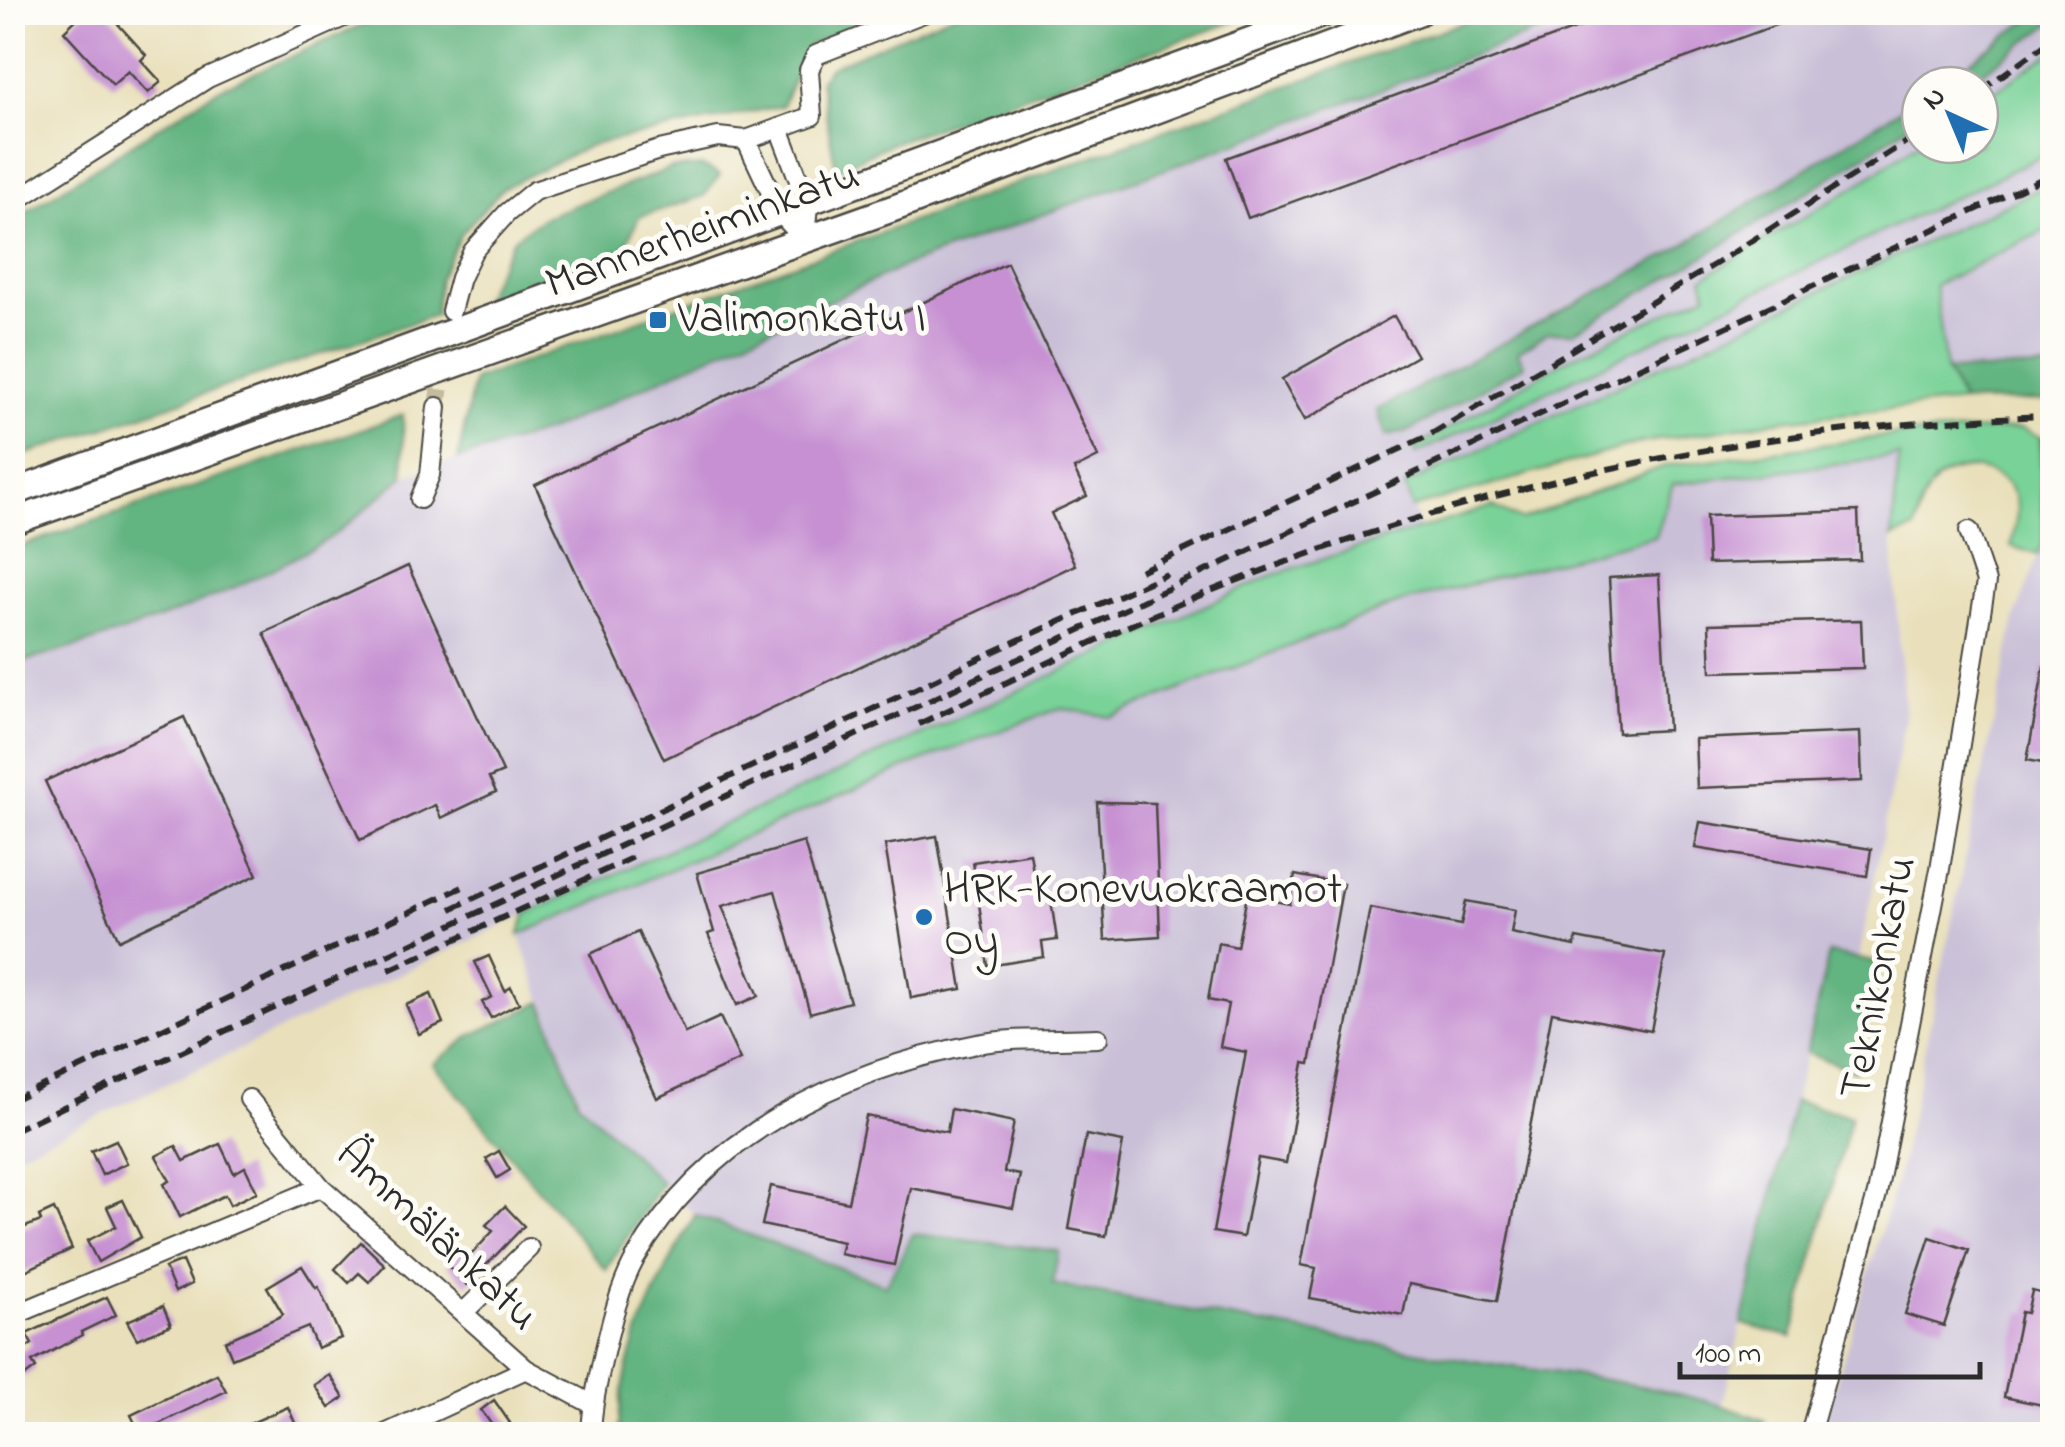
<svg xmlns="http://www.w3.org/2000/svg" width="2065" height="1447" viewBox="0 0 2065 1447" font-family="'Indie Flower',sans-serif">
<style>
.industrial{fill:#c9bfd7}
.green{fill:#79d298;stroke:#527e62;stroke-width:2.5}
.forest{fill:#62b480;stroke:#467056;stroke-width:2.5}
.building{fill:#c690d2}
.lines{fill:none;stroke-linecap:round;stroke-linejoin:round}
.street-tunnel{stroke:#c3bc9e;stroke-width:18;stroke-dasharray:18 9;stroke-linecap:butt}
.street-casing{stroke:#484641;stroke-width:22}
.primary-casing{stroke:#484641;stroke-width:30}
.street{stroke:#fff;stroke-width:18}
.primary{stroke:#fff;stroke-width:25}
.rail{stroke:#2b2b2b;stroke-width:6;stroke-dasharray:15 8;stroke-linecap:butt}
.poi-dot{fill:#1f6fb2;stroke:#fdfcf7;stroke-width:4}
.labels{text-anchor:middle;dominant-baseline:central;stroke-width:10;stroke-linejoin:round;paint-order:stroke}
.street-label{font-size:45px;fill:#2b2b2b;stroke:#fdfcf7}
.poi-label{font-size:45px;fill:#2b2b2b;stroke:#fdfcf7;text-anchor:start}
</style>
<rect width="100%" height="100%" fill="#fdfcf7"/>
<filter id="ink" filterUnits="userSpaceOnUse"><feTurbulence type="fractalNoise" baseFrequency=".01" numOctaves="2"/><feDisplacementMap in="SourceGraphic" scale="20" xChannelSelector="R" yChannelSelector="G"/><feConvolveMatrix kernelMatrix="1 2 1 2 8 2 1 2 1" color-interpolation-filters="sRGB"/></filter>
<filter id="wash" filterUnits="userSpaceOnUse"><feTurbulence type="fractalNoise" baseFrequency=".0048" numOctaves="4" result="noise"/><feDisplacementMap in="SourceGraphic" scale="40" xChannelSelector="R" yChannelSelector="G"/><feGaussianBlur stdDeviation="2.25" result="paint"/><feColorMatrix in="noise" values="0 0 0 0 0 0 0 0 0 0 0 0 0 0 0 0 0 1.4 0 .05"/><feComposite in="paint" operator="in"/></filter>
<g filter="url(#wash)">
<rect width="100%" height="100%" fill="#e9e0bb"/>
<g class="industrial">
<path d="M1587,13h451l-101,72h-17v12l-244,153 -299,159 9,26 23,-4 114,-65 -5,-14 29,-19 27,-1 131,-76 147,-92 68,-47v25l-64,44 -154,92 5,16 -140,65 -152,88 1,6 636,-302v32l-647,302 15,44 -145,45 -748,340 -514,242 -1,-492 46,-11 110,-37 155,-74 81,-66 144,-45 359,-166z"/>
<path d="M2052,23v29l-72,49v-16h-14z"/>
<path d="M2052,227v141l-106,3 -11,-86z"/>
<path d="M1899,455l-7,83 13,181 -46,240 -30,-5 -106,450 -453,-77 -218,-43 7,-34 -146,-16 -27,51 -191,-70 -117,-114 -59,-166 397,-172 144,-55 50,9 286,-113 258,-68 19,-52z"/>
<path d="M2052,527v907h-231l80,-271 114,-544 29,-83z"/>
</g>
<g class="green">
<path d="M2052,52v99l-636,303 -1,-6 152,-89 140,-65 -5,-16 154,-92 64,-44v3h60v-44z"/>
<path d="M2052,183v44l-117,58 11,86 16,31 -180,18 -143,23 -227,65 -7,-23z"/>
<path d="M2022,428l18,9 4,99 -6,19 -27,-9c2,-12 7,-28 6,-39 -4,-38 -55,-50 -80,-27 -15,14 -18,30 -22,49l-23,9 7,-82 -226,28 -18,52 -259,68 -286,113 -50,-9 -144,55 -397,172 8,-21 748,-340 218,-68 28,14 144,-54 230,-31z"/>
</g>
<g class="forest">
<path d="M391,12l493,1 -76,33 -26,60 -191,39 -88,43 -42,46 -22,45 -4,36 -422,144v-239l207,-132z"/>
<path d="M958,12h300v1l-368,131 -54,26 -16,-90 10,-13z"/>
<path d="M1491,12l96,1 -680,252 -359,166 -90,28 16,-79z"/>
<path d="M2038,13h14v10l-87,62h-28z"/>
<path d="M1920,97v20l-68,47 -147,92 -131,76 -26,1 -30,19 6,13 -115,66 -23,5 -9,-26 299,-160z"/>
<path d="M703,166l17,9 -16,21 -65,21 -15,33 -142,50 31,-61 31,-22 127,-49z"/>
<path d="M2052,368v33l-90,1 -16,-31z"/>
<path d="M403,415l1,61c-27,22 -54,50 -84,68 -96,54 -201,94 -307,120v-115z"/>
<path d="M2040,437h12v90l-8,9z"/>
<path d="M1829,953l50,10 -24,108 -49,-18z"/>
<path d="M542,1002l36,99 84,82 -56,87 -173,-206 39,-29z"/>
<path d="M1794,1101l57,15 -59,221 -50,-13z"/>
<path d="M695,1215l191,70 27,-51 146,17 -7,33c141,28 281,53 422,77 96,15 200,23 291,60l-5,13h-1141c-1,-79 40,-151 76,-219z"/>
</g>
<g id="blocks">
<g class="building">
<path d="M84,12h23l39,43 -5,5 20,22 -13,11 -20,-22 -15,14 -49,-54z"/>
<path d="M1621,12l185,2 -558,204 -22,-60z"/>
<path d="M1007,263l91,194 -24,12 13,27 -36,17 24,52 -411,194 -129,-274z"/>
<path d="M1394,316l23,40 -112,64 -23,-41z"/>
<path d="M1858,511l2,49 -152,4 -2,-48z"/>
<path d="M408,566l95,206 -14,6 7,14 -55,26 -6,-13 -75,35 -96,-207z"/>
<path d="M1659,575l9,155 -50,3 -9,-155z"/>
<path d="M1861,620l2,48 -152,4 -2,-48z"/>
<path d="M2044,667l8,1v97l-25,-5z"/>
<path d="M184,717l73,158 -138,65 -74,-159z"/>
<path d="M1860,732l2,49 -165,7 -2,-49z"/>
<path d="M1097,802l58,1 5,133 -55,4z"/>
<path d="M1700,822l171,27 -4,27 -172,-28z"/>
<path d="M937,836l25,153 -51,9 -26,-153z"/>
<path d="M804,842l46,160 -40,11 -35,-122 -53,15 37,90 -22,9 -29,-71 6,-2 -17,-59z"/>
<path d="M1030,853l7,43 13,-2 7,46 -15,2 2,15 -56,9 -15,-104z"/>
<path d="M1295,875l48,9 -33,180 -6,-1 -18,100 -28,-5 -15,79 -30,-5 33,-180 -26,-5 8,-43 -20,-4 10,-57 19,4 10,-51 43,8z"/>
<path d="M1466,901l49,9 -4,23 64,13 1,-8 89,17 -14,76 -99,-19 -55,289 -88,-17 -6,31 -93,-17 6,-30 -15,-3 69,-357 91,17z"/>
<path d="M638,932l47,101 35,-16 20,43 -83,38 -67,-144z"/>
<path d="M489,956l16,35 6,-4 8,16 -28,15 -9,-16 10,-5 -17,-35z"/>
<path d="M431,994l12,29 -24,11 -13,-29z"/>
<path d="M951,1109l63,13 -10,50 16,3 -7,33 -102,-20 -17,77 -54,-11 3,-12 -81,-17 9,-39 77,16 18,-86 81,16z"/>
<path d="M1086,1135l37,7 -17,94 -37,-7z"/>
<path d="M116,1140l11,23 -25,12 -11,-24z"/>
<path d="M220,1144l14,29 11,-6 12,25 -27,13 -5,-10 -45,22 -16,-33 6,-3 -14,-25 20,-10 8,15z"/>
<path d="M499,1151l11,19 -13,8 -11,-19z"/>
<path d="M123,1200l18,37 -43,25 -11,-21 29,-15 -9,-19z"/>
<path d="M505,1206l19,20 -57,59 -20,-20 16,-16 7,7 23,-25 -7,-6z"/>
<path d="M54,1209l18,40 -60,28v-45l29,-11 -2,-5z"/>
<path d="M1930,1237l39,13 -25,76 -39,-12z"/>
<path d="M361,1242l24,23 -16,17 -10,-9 -10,10 -14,-14z"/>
<path d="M182,1261l10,23 -17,8 -10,-24z"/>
<path d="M302,1266l14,22 2,-2 23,52 -24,10 -9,-21 -76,31 -7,-17 56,-25 2,-2 -16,-27z"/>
<path d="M2032,1291l20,5v111l-48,-10 17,-85 6,1z"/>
<path d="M107,1297l9,18 -35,17 1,3 -50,27 4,6 -12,9 -5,-8 -7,3v-15l20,-13 -6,-10z"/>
<path d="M163,1306l8,19 -34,14 -10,-18z"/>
<path d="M217,1374l9,17 -86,42 -9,-18z"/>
<path d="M330,1375l14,23 -15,10 -15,-23z"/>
<path d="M494,1400l16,23 -13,9 -16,-22z"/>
<path d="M288,1407l12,27h-74z"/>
</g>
</g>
</g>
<g filter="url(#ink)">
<use href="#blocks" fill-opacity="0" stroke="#484641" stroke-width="2.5"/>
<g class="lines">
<path class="street-tunnel" d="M437,407l11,-79"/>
<g class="street-casing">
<g id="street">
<path d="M779,128l29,76 -3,36"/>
<path d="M746,140l35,74 24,26"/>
<path d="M12,203l196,-125 147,-66"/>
<path d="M451,311l9,-33 13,-27 34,-38 27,-22 125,-41 59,-13 28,3 66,-24 -3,-46 7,-15 110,-43"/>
<path d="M420,499l10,-24 7,-68"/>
<path d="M249,1099l72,88 205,182 66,35"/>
<path d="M464,1312l65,-64"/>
<path d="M12,1316l309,-129"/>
<path d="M385,1434l141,-65"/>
<path d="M591,1434c1,-28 7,-54 13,-81 7,-30 16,-67 31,-94 72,-124 206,-189 342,-215 38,-7 82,-4 121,-6"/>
<path d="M1810,1434l67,-240 63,-325 46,-287 -17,-51"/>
</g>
</g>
<g class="primary-casing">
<g id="primary">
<path d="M12,493l1316,-481"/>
<path d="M12,522l888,-316 519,-194"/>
</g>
</g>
<use href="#street" class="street"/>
<use href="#primary" class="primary"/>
<g class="rail">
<path d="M1980,91l72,-51"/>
<path d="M1140,571l290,-136 287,-172 203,-130"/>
<path d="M919,724c118,-56 236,-114 359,-159 250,-92 508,-142 774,-149"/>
<path d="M451,909l561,-266 155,-69"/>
<path d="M389,970l249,-115"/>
<path d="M12,1100l457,-216"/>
<path d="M12,1131l2040,-957"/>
</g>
</g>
</g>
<g class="poi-dot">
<rect x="648" y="310" width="20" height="20" rx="5"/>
<circle cx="924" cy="917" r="10"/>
</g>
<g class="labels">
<g class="street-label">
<text transform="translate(703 231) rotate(-20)">Mannerheiminkatu</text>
<text transform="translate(1880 978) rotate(-79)">Teknikonkatu</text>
<text transform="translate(436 1236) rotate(43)">Ämmälänkatu</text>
</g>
<g class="poi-label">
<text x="678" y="320">Valimonkatu I</text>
<text x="944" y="891">HRK-Konevuokraamot<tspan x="944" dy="52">Oy</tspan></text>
</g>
</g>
<rect width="2065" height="1447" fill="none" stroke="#fdfcf7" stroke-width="50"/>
<g transform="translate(1950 115) rotate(316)"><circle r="48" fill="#fdfcf7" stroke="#a9a8a5" stroke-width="2.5"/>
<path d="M0-8L18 38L0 25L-18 38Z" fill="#1f6fb2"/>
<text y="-15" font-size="28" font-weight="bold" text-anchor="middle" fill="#2b2b2b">N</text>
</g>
<path d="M1680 1362v15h300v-15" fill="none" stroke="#2b2b2b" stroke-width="5"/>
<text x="1695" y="1362" font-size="30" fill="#2b2b2b" stroke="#fdfcf7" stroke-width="8" paint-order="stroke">100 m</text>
</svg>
